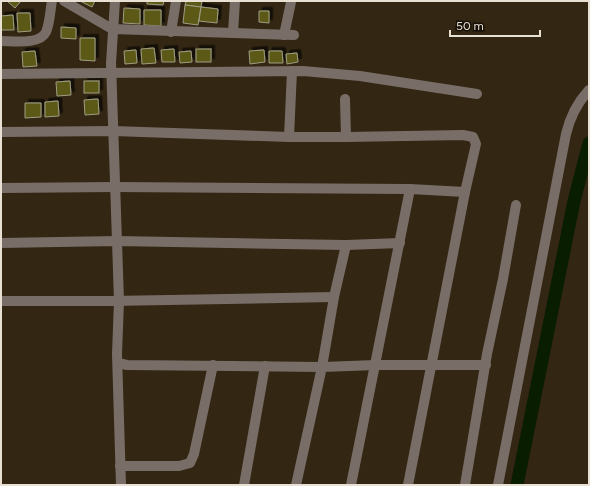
<svg xmlns="http://www.w3.org/2000/svg" width="590" height="486" viewBox="0 0 590 486" font-family="Figtree,sans-serif">
<style>
.lines{fill:none;stroke-linecap:round;stroke-linejoin:round}
.canal{stroke:#091d00;stroke-width:13}
.building{fill:#5c5818;stroke:#9e9d83;filter:url(#shadow)}
.minor{stroke:#796d68;stroke-width:10}
</style>
<defs>
<filter id="shadow"><feDropShadow dx="3.5" dy="-3.5" stdDeviation="0" flood-color="#0009"/></filter>
</defs>
<rect width="100%" height="100%" fill="#332612"/>
<g class="lines">
<path class="canal" d="M517,485l57,-284 15,-58"/>
</g>
<g class="building">
<path d="M7,1h14l-6,7z"/>
<path d="M80,1h15l-3,6z"/>
<path d="M147,1h17l-1,4 -16,-1z"/>
<path d="M186,1h16l-1,6 -16,-2z"/>
<path d="M185,5l16,2 -3,18 -15,-2z"/>
<path d="M201,7l17,2 -1,14 -18,-2z"/>
<path d="M124,8l16,1v15l-17,-1z"/>
<path d="M144,10h17v16l-17,-1z"/>
<path d="M259,11h10v12l-10,-1z"/>
<path d="M17,13h13l1,18 -13,1z"/>
<path d="M13,15l1,15h-13v-14z"/>
<path d="M61,27l15,1v11l-15,-1z"/>
<path d="M80,38h15v23l-15,-1z"/>
<path d="M154,48l2,15 -14,1 -1,-15z"/>
<path d="M174,49l1,13h-13l-1,-12z"/>
<rect x="196" y="49" width="15" height="13"/>
<path d="M136,50l1,13 -12,1 -1,-13z"/>
<path d="M264,50l1,12 -15,2 -1,-13z"/>
<path d="M35,51l2,15 -14,1 -1,-15z"/>
<path d="M191,51l1,11 -12,1 -1,-11z"/>
<path d="M269,51h13l1,12h-14z"/>
<path d="M297,53l1,9 -11,2 -1,-10z"/>
<path d="M70,81l1,14 -14,1 -1,-14z"/>
<rect x="84" y="81" width="15" height="12"/>
<path d="M98,99l1,15 -14,1 -1,-15z"/>
<path d="M58,101l1,15 -14,1v-15z"/>
<path d="M25,103h16v14l-16,1z"/>
</g>
<g class="lines">
<g class="minor">
<path d="M64,1l48,28 182,6"/>
<path d="M115,1l-4,62 8,238 -2,53 4,131"/>
<path d="M171,32l5,-31"/>
<path d="M233,33l2,-32"/>
<path d="M284,35l7,-33"/>
<path d="M1,41c12,0 39,4 45,-9 4,-9 4,-21 6,-31"/>
<path d="M1,74l302,-3 57,5 117,18"/>
<path d="M345,99l1,38"/>
<path d="M1,132l112,-1 176,6h57l117,-2 10,2 3,7 -11,48 -57,293"/>
<path d="M289,137l3,-66"/>
<path d="M1,188l114,-1 295,2 55,3"/>
<path d="M1,243l116,-2 229,4 54,-2"/>
<path d="M1,301h109l224,-4"/>
<path d="M118,363l9,2 195,2 12,-70 12,-52"/>
<path d="M120,466h59l11,-3 4,-9 19,-89"/>
<path d="M244,485l21,-119"/>
<path d="M296,485l26,-118 54,-2h110"/>
<path d="M351,485l59,-296"/>
<path d="M465,485l22,-131 16,-75 13,-74"/>
<path d="M498,485l68,-351c4,-17 11,-31 23,-44"/>
</g>
</g>
<rect width="590" height="486" fill="none" stroke="#e9e0d4" stroke-width="4"/>
<path d="M450 30v6h90v-6" fill="none" stroke="#e9e0d4" stroke-width="2"/>
<text x="456" y="30" font-size="12" fill="#e9e0d4" stroke="#161008" stroke-width="3" paint-order="stroke">50 m</text>
</svg>
